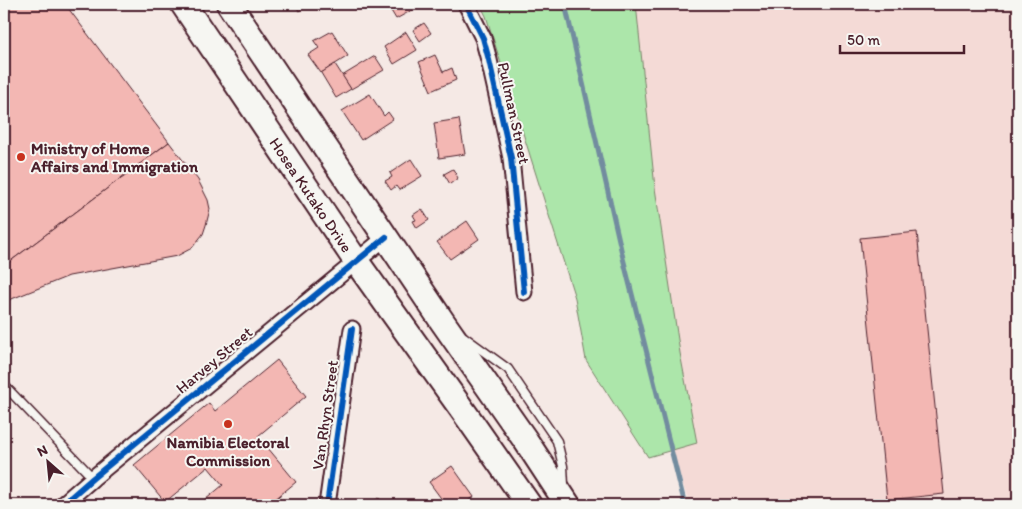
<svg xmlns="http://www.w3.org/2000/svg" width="1022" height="509" viewBox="0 0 1022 509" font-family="Itim,sans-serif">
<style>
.built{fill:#f4dad6}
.green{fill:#ace6aa;stroke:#7b826a}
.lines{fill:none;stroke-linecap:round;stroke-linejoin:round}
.stream{stroke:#728c9f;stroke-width:5}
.building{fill:#f3b7b3;stroke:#4a1f2b}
.lane-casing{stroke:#4a1f2b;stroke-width:11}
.street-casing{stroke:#4a1f2b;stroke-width:19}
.primary-casing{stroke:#4a1f2b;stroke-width:28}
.lane{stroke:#f6f6f2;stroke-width:8}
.street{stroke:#f6f6f2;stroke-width:15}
.primary{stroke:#f6f6f2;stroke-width:24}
.cycleway-casing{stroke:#f6f6f2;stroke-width:9}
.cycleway{stroke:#0057b8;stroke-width:6}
.poi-dot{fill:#c8321e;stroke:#f6f6f2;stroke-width:2}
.labels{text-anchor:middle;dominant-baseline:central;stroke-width:4;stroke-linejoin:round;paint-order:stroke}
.street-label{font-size:16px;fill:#4a1f2b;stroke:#f6f6f2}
.poi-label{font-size:16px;font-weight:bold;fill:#4a1f2b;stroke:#f6f6f2;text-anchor:start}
</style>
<rect width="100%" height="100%" fill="#f5e9e5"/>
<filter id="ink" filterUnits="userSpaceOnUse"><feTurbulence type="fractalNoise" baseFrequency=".02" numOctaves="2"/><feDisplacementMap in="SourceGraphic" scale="10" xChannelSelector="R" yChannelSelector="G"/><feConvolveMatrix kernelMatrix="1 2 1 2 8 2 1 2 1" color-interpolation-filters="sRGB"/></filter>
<g filter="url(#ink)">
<path class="built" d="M565,4h453v501h-328l-76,-220z"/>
<path class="green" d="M480,4h156l19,184 25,165 17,90 -49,14 -62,-97 -11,-62 -89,-282z"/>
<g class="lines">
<path class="stream" d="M565,4l58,254 62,247"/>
</g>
<g class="building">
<path d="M4,4h61l104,138 -165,124z"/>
<path d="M295,4h13l-9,7z"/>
<path d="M387,4h27l2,4 -20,11z"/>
<path d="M424,23l7,10 -11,8 -7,-11z"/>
<path d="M332,31l16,25 -27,17 -13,-18 11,-7 -5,-7z"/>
<path d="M406,32l11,18 -23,14 -10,-17z"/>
<path d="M435,55l8,17 9,-4 4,12 -25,11 -12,-29z"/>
<path d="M375,56l9,14 -33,19 -9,-13z"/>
<path d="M335,64l16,25 -15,9 -15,-25z"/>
<path d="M370,94l14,22 4,-4 5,7 -32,21 -19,-29z"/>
<path d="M459,119l6,35 -26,4 -5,-35z"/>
<path d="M169,142l29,38 10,20 2,9 -4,16 -3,9 -11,14 -15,8 -108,20 -65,26v-36z"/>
<path d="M411,159l11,17 -23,14 -3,-4 -5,4 -6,-9 7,-4 -2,-4z"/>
<path d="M453,169l5,9 -8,6 -6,-10z"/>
<path d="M422,209l7,11 -12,8 -4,-7 3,-1 -3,-5z"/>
<path d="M467,221l12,18 -29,20 -13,-17z"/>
<path d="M917,232l27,262 -57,6 -27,-262z"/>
<path d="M277,360l29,36 -48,40 38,46 -28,23h-69l24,-20 -15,-18 -43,35 -31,-37 75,-62 6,8z"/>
<path d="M452,466l22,31 -12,8h-16l-17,-23z"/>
<path d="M379,498l4,7h-16z"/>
</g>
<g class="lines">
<g class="lane-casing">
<g id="lane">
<path d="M464,337l44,32 49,72 6,25 1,19"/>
<path d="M4,385l89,93"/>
</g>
</g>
<g class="street-casing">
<g id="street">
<path d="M466,4l17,34 6,22 22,98 13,134"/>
<path d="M62,505l31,-27 293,-241"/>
<path d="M327,505l25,-176"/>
</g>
</g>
<g class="primary-casing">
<g id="primary">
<path d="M183,4l173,257 115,161 58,83"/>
<path d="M229,4l213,317 84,120 42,64"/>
</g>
</g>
<use href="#lane" class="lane"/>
<use href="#street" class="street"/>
<use href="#primary" class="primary"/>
<g class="cycleway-casing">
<g id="cycleway">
<path d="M466,4l17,34 6,22 22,98 13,134"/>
<path d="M62,505l31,-27 293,-241"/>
<path d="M327,505l25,-176"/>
</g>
</g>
<use href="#cycleway" class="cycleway"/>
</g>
</g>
<g class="poi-dot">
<circle cx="21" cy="157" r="5"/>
<circle cx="228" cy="424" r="5"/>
</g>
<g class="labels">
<g class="street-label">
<text transform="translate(514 113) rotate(78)">Pullman Street</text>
<text transform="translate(311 195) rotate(56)">Hosea Kutako Drive</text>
<text transform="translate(214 360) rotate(-40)">Harvey Street</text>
<text transform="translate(325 415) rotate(-82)">Van Rhyn Street</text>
</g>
<g class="poi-label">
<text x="31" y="148">Ministry of Home<tspan x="31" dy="18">Affairs and Immigration</tspan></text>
<text x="228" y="442" text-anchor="middle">Namibia Electoral<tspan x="228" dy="18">Commission</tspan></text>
</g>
</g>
<rect width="1022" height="509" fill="none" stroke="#f6f6f2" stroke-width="20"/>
<rect x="10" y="10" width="1002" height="489" fill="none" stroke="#4a1f2b" stroke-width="2" filter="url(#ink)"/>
<g transform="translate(48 462) rotate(333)" stroke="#f6f6f2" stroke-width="4" paint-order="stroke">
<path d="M0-4L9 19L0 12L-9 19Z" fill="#4a1f2b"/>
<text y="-8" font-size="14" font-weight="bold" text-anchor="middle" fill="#4a1f2b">N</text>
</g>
<path d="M840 45v8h124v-8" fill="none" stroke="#4a1f2b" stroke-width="2.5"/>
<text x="847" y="45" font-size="15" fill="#4a1f2b" stroke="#f6f6f2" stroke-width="4" paint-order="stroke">50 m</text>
</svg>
